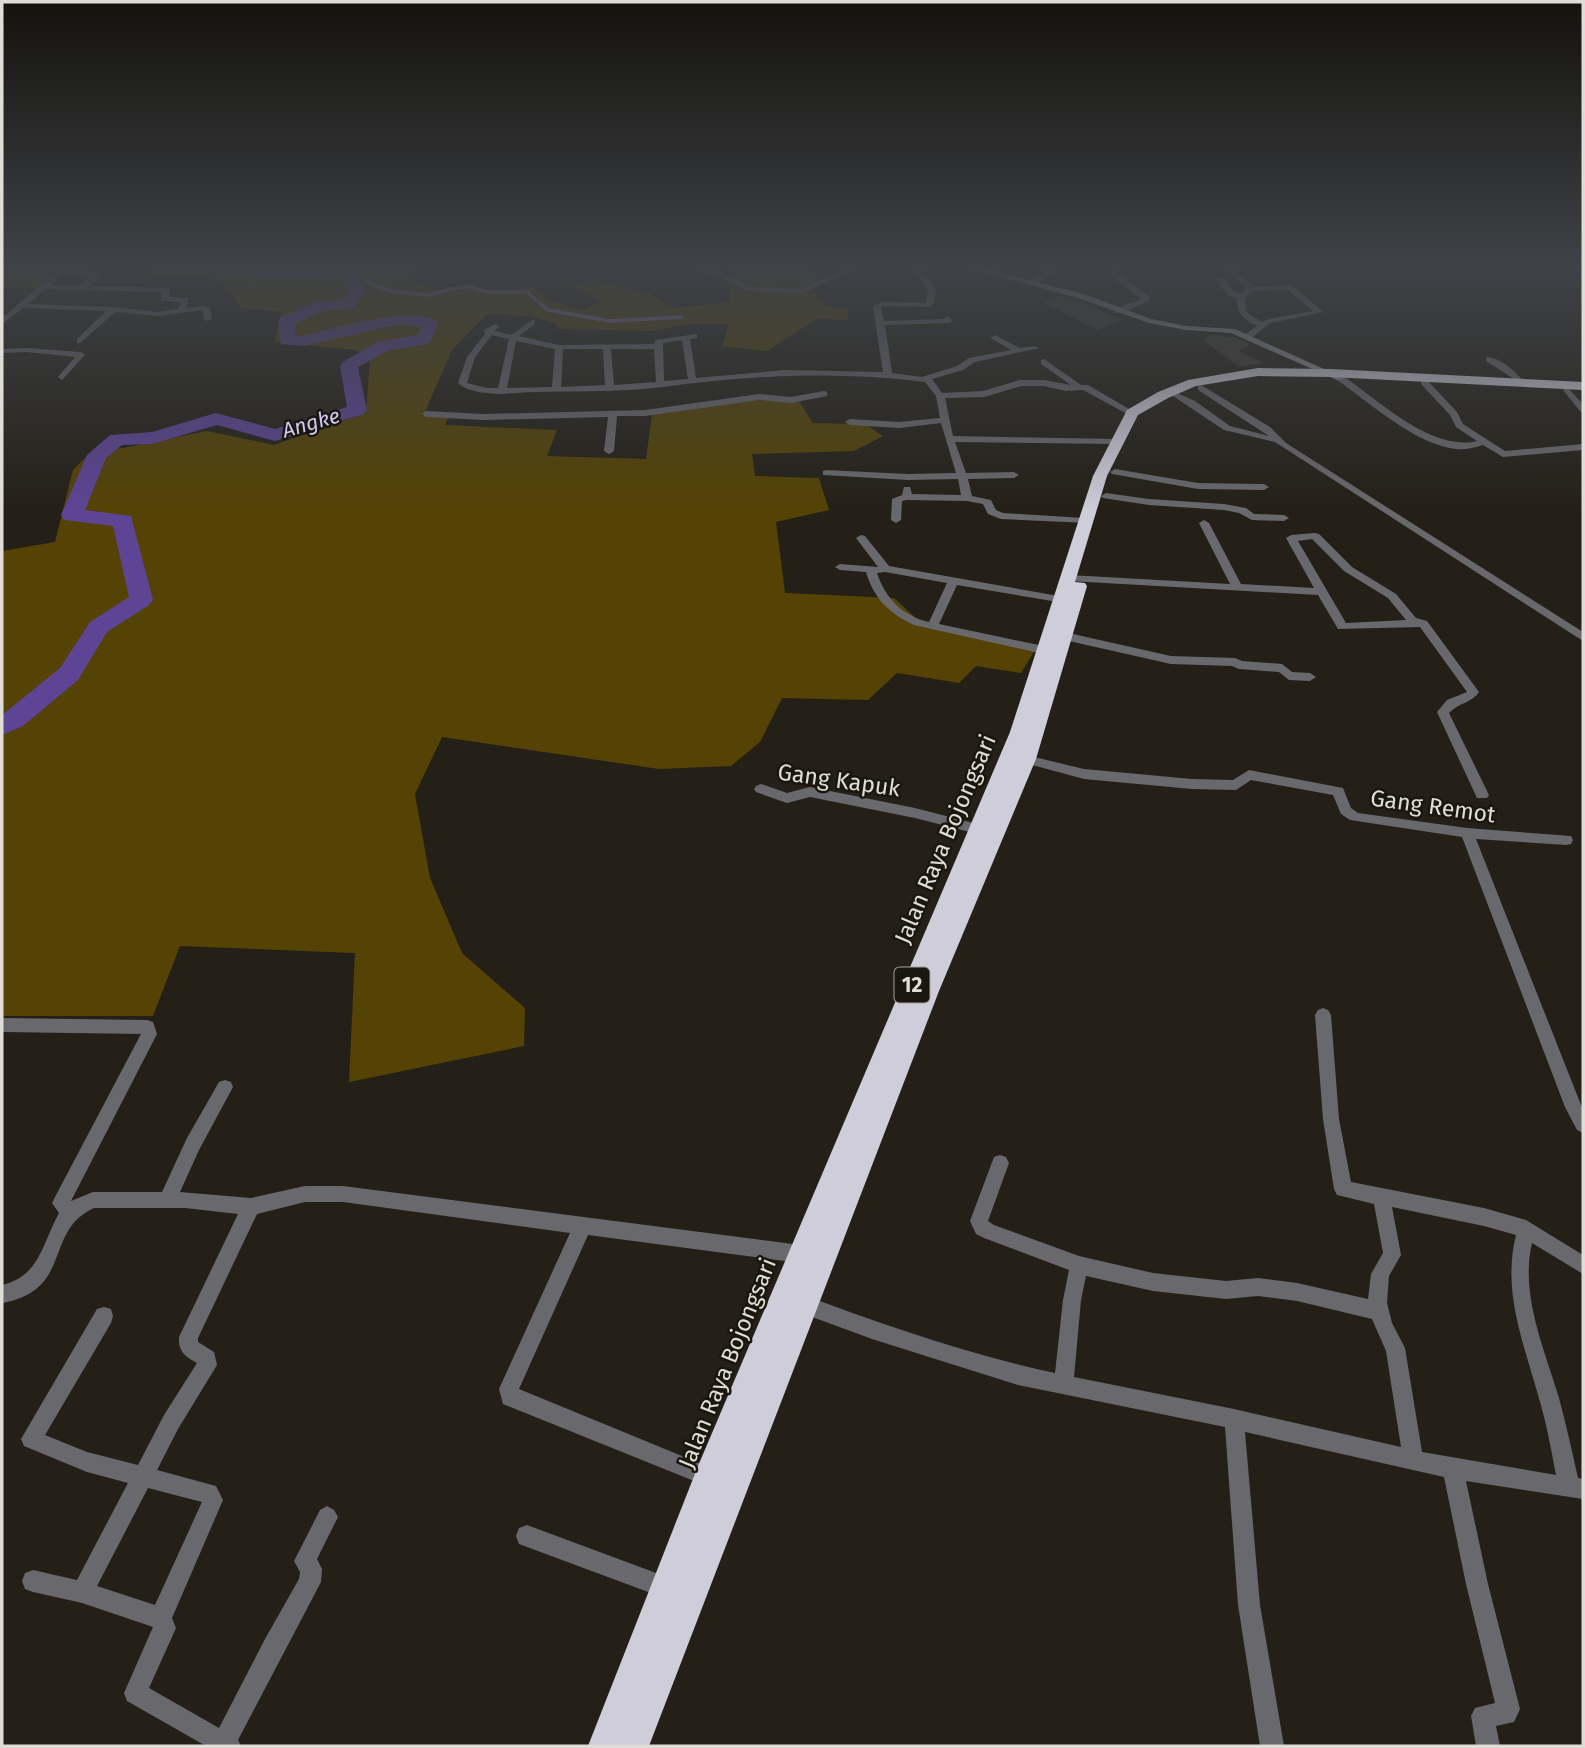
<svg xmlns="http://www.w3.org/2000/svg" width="1585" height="1748" viewBox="0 0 1585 1748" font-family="'Fira Sans',sans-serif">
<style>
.green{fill:#544304}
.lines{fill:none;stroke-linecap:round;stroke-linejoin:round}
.stream{stroke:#8472a9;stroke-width:3.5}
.river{fill:#5d4495;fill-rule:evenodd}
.building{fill:#3d392f}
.street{fill:#69686d;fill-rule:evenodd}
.secondary{fill:#929199;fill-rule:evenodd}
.highway{fill:#d0cdda;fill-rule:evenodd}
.labels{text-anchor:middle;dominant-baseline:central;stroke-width:5;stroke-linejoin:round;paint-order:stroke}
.far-water-label{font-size:21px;font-style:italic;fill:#d1c8f5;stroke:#1a170e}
.shield{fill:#1a170e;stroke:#a5a29b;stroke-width:2}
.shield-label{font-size:21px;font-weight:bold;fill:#e0ddd7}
.street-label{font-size:23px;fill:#e0ddd7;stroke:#1a170e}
</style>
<rect width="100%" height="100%" fill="#242017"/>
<g class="green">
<path d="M2,267h69l-29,21h-40z"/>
<path d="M154,267h263l-4,14 18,8 39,-3 33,5 32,-4 13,13 34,10 19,-9 -31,-16 24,-5 55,13 26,15 55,-6 -2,-33 70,-2 31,12 -17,11c9,17 18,17 37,19l-2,11 -30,-1 -50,32 -45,-5 7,-22h-39l-37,7 -95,-2 -3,-6 -26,-7 -42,-2 -35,36 -28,64h26l-5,11 112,5 -10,26 99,3 6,-44 106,-17 40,2 15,23 52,1 18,12 -29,15 -102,3 3,22 64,2 10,32 -53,12 9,71 109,5 25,23 119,24 -17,28 -45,-7 -17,17 -62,-10 -29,27 -86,-2 -22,44 -29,24 -72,3 -217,-32 -27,57 15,84 32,75 63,55 -1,38 -175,36 6,-129 -175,-7 -27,70h-151v-465l53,-9 18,-72 20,-20 30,-2 84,-17 67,14 92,-32 4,-55 -14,-8 -82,-8 8,-30 -41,-4 -16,-24 -18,-8 -68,1z"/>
</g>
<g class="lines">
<path class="stream" d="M356,277l34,14 37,4 40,-9 20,6h40l21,18 62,11 72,-4"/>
<path class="river" d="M228,267c26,0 121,-5 136,10l-3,5 4,10 -12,16 -30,3 -28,13v11l9,1c27,-7 116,-34 135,-13l-10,21 -40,6 -31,17 9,43 -3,4 -89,27 -58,-16 -65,19 -30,1 -16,13 -21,52 46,6 22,84 -4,5 -42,27 -29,48 -55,46 -21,9v-20l58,-47 30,-46 39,-25 -16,-71 -49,-6 -3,-5 26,-60 23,-20 42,-3 64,-19 59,16 72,-22 -7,-41 3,-4 34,-20 40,-7 4,-8 -22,-3 -95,22 -23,-2 -3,-22 2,-4 34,-16 28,-3 7,-7 -4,-10 2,-3 -111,-4 -6,-2z"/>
</g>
<g class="building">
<path d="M1061,296l23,7 39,17 -25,10 -55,-27z"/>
<path d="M1213,334l16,4 3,-2 18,8 -12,7 26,12 -25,4 -36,-27z"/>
</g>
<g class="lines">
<g class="street">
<path d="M59,267l40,6v4l-10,9 81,2 -1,9 20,1 -3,10 17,-2 7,2 2,11 -7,2 -3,-11 -44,6 -43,-4 -35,31h-3v-4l29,-28 -83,-3 -21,16v-6l44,-37zM61,273l29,4 -10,9 -29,-1zM46,289l116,3 -1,9 20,1 -3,7 -20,3 -45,-5 -85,-3z"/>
<path d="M694,267h11l47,20 49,2 49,-22h10l-58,26 -51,-2z"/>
<path d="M805,267h10l-18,7v-4z"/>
<path d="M915,267h8v5l13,18 -3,15 -4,2 -46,-1 -2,2 3,13 60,-2 4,-3 5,5 -4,2 -64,2 7,48 30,4 35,-11 12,-8 42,-8 -19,-11 -1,-2 4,-2 25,13 15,-2 4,2 -64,14 -12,8 -31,9 10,14 41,-2 37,-11h24l27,5 -30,-21v-4l3,-1 37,26h7l48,28 -7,2 -46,-25 -17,1 -22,-5h-23l-37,11 -39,1 8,38 166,3 2,2 -5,3 -161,-2 11,31 48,-1 5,3 -5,3 -46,1 4,17 19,4 5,10 7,3 81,5 5,3 -1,2 -87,-4 -13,-5 -5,-10 -16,-3 -60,-1 -5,1 -1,19 -5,3 -5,-3 1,-21 10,-4 2,-8h6l2,7 49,1 -3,-16 -50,1 -85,-5v-4l3,-1 82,4 48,-1 -15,-50 -42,5 -49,-3 -5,-3 5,-3 49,3 41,-4 -4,-22 -11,-14c-87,-11 -176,-7 -262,5 -53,7 -108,2 -161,7 -15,-1 -33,-1 -44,-11l9,-26 18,-23 -1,-4 11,-6 4,2 -4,5 16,4 21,-15h3v4l-16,12 40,9 95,-1 2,-4 41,-6v4l-7,1 6,39 89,-8 98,2 -10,-65 8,-5 45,1 2,-13 -13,-18zM492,335l17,4 -11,49h-11l-20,-5 8,-26zM682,340l6,39 -24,2 -1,-38zM516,341l39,8 -3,38 -45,1zM563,349h40l2,36 -44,2zM611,349h43l2,33 -42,3z"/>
<path d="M1051,267h8l-24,19h-6v-4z"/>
<path d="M1111,267h8l-1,6 31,24v4l-28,12h-6v-4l26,-10 -30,-23z"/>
<path d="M1224,267h8l22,20 38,-2 31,27 -53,11 -20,16h-6v-4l13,-9c-13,-6 -21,-13 -20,-28l-9,-3 -14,-16 7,-2 13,14 6,3 7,-5zM1287,289l26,22 -45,8 -6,3 -16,-10 -1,-14 9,-7z"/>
<path d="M27,348l54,4 4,3 -23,25 -4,-3 17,-20 -48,-5 -25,1v-4z"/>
<path d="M1486,357c15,0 31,16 40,27l-1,2h-6l-8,-9 -25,-16z"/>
<path d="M1337,376h6c35,24 89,76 134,65l-21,-14 -6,-12 -29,-31v-4h6l30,32 6,12 42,27 78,-7v6l-80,7 -20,-12c-9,3 -18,5 -27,4 -40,-4 -87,-47 -119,-69z"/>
<path d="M1201,385l69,42 16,16 297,189v9l-308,-199 -51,-12 -51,-34 4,-3 18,8 35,25 39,10 -71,-46v-4z"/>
<path d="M1567,387l16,17v8l-3,-1 -17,-21z"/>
<path d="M824,391l3,1v4l-36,7 -32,-3 -114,16h-28l-3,35 -5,3 -5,-3 4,-34 -124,3 -58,-3 -4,-3 4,-3 58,3 161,-4 114,-16 32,3z"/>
<path d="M1115,469l83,14 66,1 5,3 -5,3 -66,-1 -86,-15 -2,-2z"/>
<path d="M1106,493l43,6 75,5 22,4 8,6 30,1 5,3 -5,3 -32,-1 -13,-7 -15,-3 -75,-5 -46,-7 -2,-2z"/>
<path d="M1204,520l5,3 32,61 73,4 -28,-50 5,-3 24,-2 4,1 33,33 44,27 20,24 11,3 52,71c-7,11 -21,11 -30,21l40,82 -2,3h-10l-40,-86 10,-12 20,-8 -47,-65 -82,2 -20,-34 -249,-14 -5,-3 5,-3 161,9 -31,-61zM1312,539l32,32 44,27 18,22 -60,3 -48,-82z"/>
<path d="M861,535l4,1 24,30 181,32 6,3 -6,3 -113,-19 -18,39 109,23 2,3 -6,4 -130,-29c-25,-12 -40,-26 -48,-53l-26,-2 -5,-3 5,-3 38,3 -22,-29zM885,572l62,11 -18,39c-26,-6 -44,-24 -52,-49z"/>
<path d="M1064,632l107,24 64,2 7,3 40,3 10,8 18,1 6,4 -6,4 -21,-1 -10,-8 -40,-3 -7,-3 -61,-2 -111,-25v-6z"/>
<path d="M1026,755l58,14 108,10 41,1 16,-10 94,18 8,20 7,5 109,15 104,8 2,4 -2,4 -5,1 -90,-6 107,271v23l-6,-3 -12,-23 -103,-270 -112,-17 -9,-6 -8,-19 -82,-15 -15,10 -44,-1 -108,-10 -63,-17 -1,-3z"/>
<path d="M761,784l26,9 23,-6 105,21 70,18 7,5 -7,5 -70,-18 -105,-21 -23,6 -31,-11 -2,-3 2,-3z"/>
<path d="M1323,1008l5,2 3,5 8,104 12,63 133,26 42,12 57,35v19l-51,-31c-12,52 12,105 27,155 7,26 13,53 19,80l5,1v20l-117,-18 22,103 32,125 -6,13 -18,4 4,20h-24l-5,-30 4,-8 20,-5 -29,-119 -22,-107 -199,-45 15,173 24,141h-24l-22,-141 -13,-178 -207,-42 -146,-46 -76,-28 -2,-7 2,-7 7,-2c82,30 166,60 252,78l8,-73 6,-30 -85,-32 -8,-4 -6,-13 24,-64 6,-2 6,2 3,6 -21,58 6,4 85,31 74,17 73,8 32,-3 39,5 71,16 3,-25 12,-21 -9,-49 -37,-9 -3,-6 -11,-70 -8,-104 3,-5zM1392,1207l92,19 32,9c-14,56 7,106 22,160 8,26 13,53 18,80l-134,-23 -17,-104 -13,-25 -5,-20 2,-27 12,-21zM1086,1276l67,15 73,8 32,-3 39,5 75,18 14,32 15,96 -167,-38 -160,-32 7,-77z"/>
<path d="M2,1018l145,2 6,2 4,12 -86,167 22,-9h69l25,-54 32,-56 6,-2 6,2 2,5 -34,63 -19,42 71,6 54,-12h38l465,60 6,3 3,6 -3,6 -6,3 -220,-29 -69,154 197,81 3,7 -3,7 -7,3 -206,-83 -4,-15 71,-156 -227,-31h-38l-48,12 -59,124v4l16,10 3,13 -39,64 -21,41 59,16 7,14 -51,118 4,10 -27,60 70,40 46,-89 34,-60 1,-7 -6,-11 26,-51 7,-4 7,4 4,7 -21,42 5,10 -1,13 -83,158 3,6h-35l-79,-45 -3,-8 29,-66 -71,-24 -49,-11 -8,-3 -3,-8 3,-8 8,-3 44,10 51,-97 -41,-11 -63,-26 -3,-7 76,-130 7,-2 7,2 2,7 -2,7 -66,112 42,17 51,13 26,-50 33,-52c-12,-7 -19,-11 -18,-26l59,-123 -53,-6h-91c-51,23 -20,82 -92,95v-18c38,-9 40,-41 57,-72l-7,-10 3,-6 86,-163 -139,-2zM148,1488l54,14 -47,103 -58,-19z"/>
<path d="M527,1525l148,55 3,8 -3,8 -8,3 -148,-55 -3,-8 3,-8z"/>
</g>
<path class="secondary" d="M963,267h14l107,27 67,25 35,7 49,3 109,49 -7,2 -106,-47 -45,-3 -37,-7 -71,-25z"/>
<path class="highway" d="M1258,368l73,1 252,13v8l-252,-13 -73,-1 -62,10 -28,12 -30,17 -31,61 -32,106 10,1 2,3 -51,173 -97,232 -290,755h-61l110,-280 312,-734 83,-256 34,-66 31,-18 30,-12z"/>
</g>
<linearGradient id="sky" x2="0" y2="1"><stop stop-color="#14120d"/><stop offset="0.52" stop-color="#3f4247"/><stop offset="1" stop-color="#3f4247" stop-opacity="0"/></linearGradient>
<rect width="1585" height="512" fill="url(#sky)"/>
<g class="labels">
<g class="far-water-label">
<text transform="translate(311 423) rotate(-16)">Angke</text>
</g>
<rect class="shield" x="894.5" y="967.5" width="35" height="35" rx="5"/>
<g class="shield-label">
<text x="912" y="985">12</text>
</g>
<g class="street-label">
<text transform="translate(839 780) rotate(8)">Gang Kapuk</text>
<text transform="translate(1433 806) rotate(8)">Gang Remot</text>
<text transform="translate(945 839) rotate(-67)">Jalan Raya Bojongsari</text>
<text transform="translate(727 1363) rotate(-68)">Jalan Raya Bojongsari</text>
</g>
</g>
<rect width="1585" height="1748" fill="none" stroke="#e0ddd7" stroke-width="7"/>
</svg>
